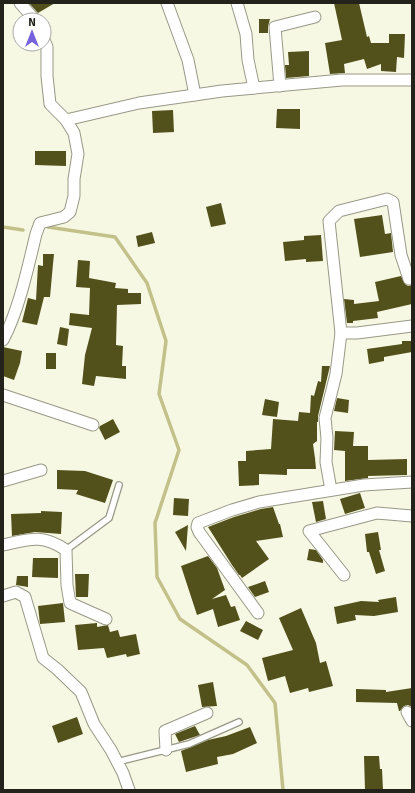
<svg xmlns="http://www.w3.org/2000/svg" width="415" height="793" viewBox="0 0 415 793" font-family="Signika,sans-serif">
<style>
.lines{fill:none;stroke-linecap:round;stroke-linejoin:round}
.stream{stroke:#c3c18a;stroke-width:3.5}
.building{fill:#53511b}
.service-casing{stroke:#989887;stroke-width:8}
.minor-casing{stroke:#989887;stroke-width:13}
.service{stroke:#fff;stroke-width:5.5}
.minor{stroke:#fff;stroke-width:11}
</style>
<rect width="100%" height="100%" fill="#f7f8e4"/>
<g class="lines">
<g class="stream">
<path d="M3,227l20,3"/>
<path d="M48,227l67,10 32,46 19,58 -7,53 20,56 -24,73 2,54 23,42 67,46 28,38 8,87"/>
</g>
</g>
<g class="building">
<path d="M29,3h26l-17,10z"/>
<path d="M334,3h25l8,34 2,-1 2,7h18v-9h16l-1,24 -7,-1 -1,15 -15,-1v-7l-14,5 -3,-10 -20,5 1,9 -15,1 -5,-31 17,-3z"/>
<path d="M259,19h11l-2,8v6h-9z"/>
<path d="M309,51v25l-23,2 -1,-13h4l-1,-13z"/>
<path d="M277,109h23v20l-24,-1z"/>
<path d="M173,110l1,22 -21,1 -1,-22z"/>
<path d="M35,151h31v15l-31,-1z"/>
<path d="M221,203l5,21 -15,3 -5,-20z"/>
<path d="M382,215l3,19 6,-1 2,19 -33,5 -6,-38z"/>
<path d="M152,232l3,11 -17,4 -2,-11z"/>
<path d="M321,235l2,26 -17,1v-3l-21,2 -2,-19 21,-2v-4z"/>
<path d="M43,254h11l-1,10 -3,33h-6l-7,28 -15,-3 6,-24 8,2 2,-35 5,1z"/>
<path d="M78,260l12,1 -1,17 27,5 -1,5 13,1v4h13v11l-24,1 -1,40 7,1 -1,20h4v13l-30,-3 -2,10 -12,-2 3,-29 7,-27 -23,-3 1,-12 19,2 1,-27 -14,-1z"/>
<path d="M401,276l4,8 3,2 4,-1v19l-35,8 1,6 -25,3v2h-6l-3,-24 10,1v4l25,-3 -4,-19z"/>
<path d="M60,327l9,2 -2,17 -10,-2z"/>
<path d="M402,341h10v11l-28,5v4l-15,3 -2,-15 35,-5z"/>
<path d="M3,347l19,4 -2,12 -6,17 -11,-4z"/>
<rect x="46" y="353" width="10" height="16"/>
<path d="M322,366h8l-12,50v6h-1v19l-4,3 2,14 1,11h-29v6l-28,-1v11l-20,1 -1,-25h8v-10l25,-2 2,-30 25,2 1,-9 11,1 1,-18 3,1 4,-15 3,1z"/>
<path d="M337,398l12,2 -1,13 -14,-2z"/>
<path d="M265,399l14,3 -2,15 -15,-2z"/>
<path d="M113,419l7,13 -15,8 -6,-12 1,-2z"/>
<path d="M335,431l19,1 -1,14h15v14l39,-1v16l-39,1v2l-23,3v-30l-11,-1z"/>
<path d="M57,470l28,1 28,9 -8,23 -29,-9 2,-4 -21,-1z"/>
<path d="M360,493l5,15 -20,6 -5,-15z"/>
<path d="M174,498l15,1 -1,17 -15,-1z"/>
<path d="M323,501l3,18 -10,3 -4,-20z"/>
<path d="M273,507l6,17h1l3,13 -27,4 13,18 -27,19 -2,-3h-1l-7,-10 -24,-38 26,-10 27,-8z"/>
<path d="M41,511l21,1 -1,22 -26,-2 -23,4 -1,-22 30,-1z"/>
<path d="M188,525l-2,26 -11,-19z"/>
<path d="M378,532l3,18h-2l6,21 -9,3 -7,-22h-2l-2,-18z"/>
<path d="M309,549l7,1 7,10v3l-16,-3z"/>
<path d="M208,556l9,12 8,22 -13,9 14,-4 5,12 4,-1 5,14 -22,7 -5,-18 -16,6 -16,-49z"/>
<path d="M33,558h25v20l-26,-1z"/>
<path d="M75,574h14l-1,23h-12z"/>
<path d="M17,576h11v11l-12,-2z"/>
<path d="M265,581l4,11 -14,5 -7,-10z"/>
<path d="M396,597l2,15 -24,4 -19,-1 1,5 -19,4 -3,-17 27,-6 18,1 -1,-2z"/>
<path d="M63,603l2,19 -25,2 -2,-18z"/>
<path d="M301,608l15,35 4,20 6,-2 7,25 -24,6 -1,-4 -18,5 -5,-17 -17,5 -6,-23 31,-8 -14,-32z"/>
<path d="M246,621l17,9 -5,10 -18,-9z"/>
<path d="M97,623v4l11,-2 2,7 8,-2 2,7 16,-3 4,20 -13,3 -1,-3 -19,4 -3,-10 -26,2 -3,-25z"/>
<path d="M213,682l4,24 -15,1 -4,-22z"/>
<path d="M412,688v19l-4,-2 -4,1 -4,5h-1l-2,-8 -41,-1v-13l30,1v2z"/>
<path d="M77,717l6,17 -25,9 -6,-17z"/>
<path d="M195,726l5,9 -21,7 -4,-8z"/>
<path d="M250,727l7,16 -24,11 -16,3 1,7 -32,8 -5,-21 27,-11 18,-4z"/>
<path d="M364,756h15l1,13h2l1,21h-18z"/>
</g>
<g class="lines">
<g class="service-casing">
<g id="service">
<path d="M66,550l43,-32 10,-33"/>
<path d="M117,762l72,-18 50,-22"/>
</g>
</g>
<g class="minor-casing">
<g id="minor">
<path d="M20,3l15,17"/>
<path d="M167,3l21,57 7,35"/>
<path d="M237,3l9,31 2,26 6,28"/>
<path d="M44,40l3,7v29l3,28 16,16 73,-17 83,-12 120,-11h70"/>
<path d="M280,86l-5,-59 40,-10"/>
<path d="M409,279l-8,-24 -8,-53 -6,-3 -48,12 -10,10 12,112h16l55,-7"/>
<path d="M3,340c16,-30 25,-73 33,-106l4,-11 24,-6 6,-5 4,-16v-17l4,-25 -4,-21 -8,-13"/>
<path d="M3,395l90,30"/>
<path d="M3,481l38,-11"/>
<path d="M331,490l-5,-28 1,-24 -2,-20 11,-44 5,-41"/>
<path d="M3,545c27,-6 39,-11 63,5l1,35 3,18 36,16"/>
<path d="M344,575l-35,-44 68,-18 35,3"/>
<path d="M3,596l13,-4 9,5 18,61 14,11 24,23 13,32 17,26 12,23 6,17"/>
<path d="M258,613l-59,-81 -2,-5 1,-4 34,-13 27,-8 105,-17 48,-3"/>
<path d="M407,712l5,9"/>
<path d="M166,750l-1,-19 42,-18"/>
</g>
</g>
<use href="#service" class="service"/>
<use href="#minor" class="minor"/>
</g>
<rect width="415" height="793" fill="none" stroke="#23231c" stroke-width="8"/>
<g transform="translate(32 32)"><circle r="19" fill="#ffffff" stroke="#a7a7a4"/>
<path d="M0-3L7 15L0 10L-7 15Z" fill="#7662dc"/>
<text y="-6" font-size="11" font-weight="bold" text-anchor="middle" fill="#23231c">N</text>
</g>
</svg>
